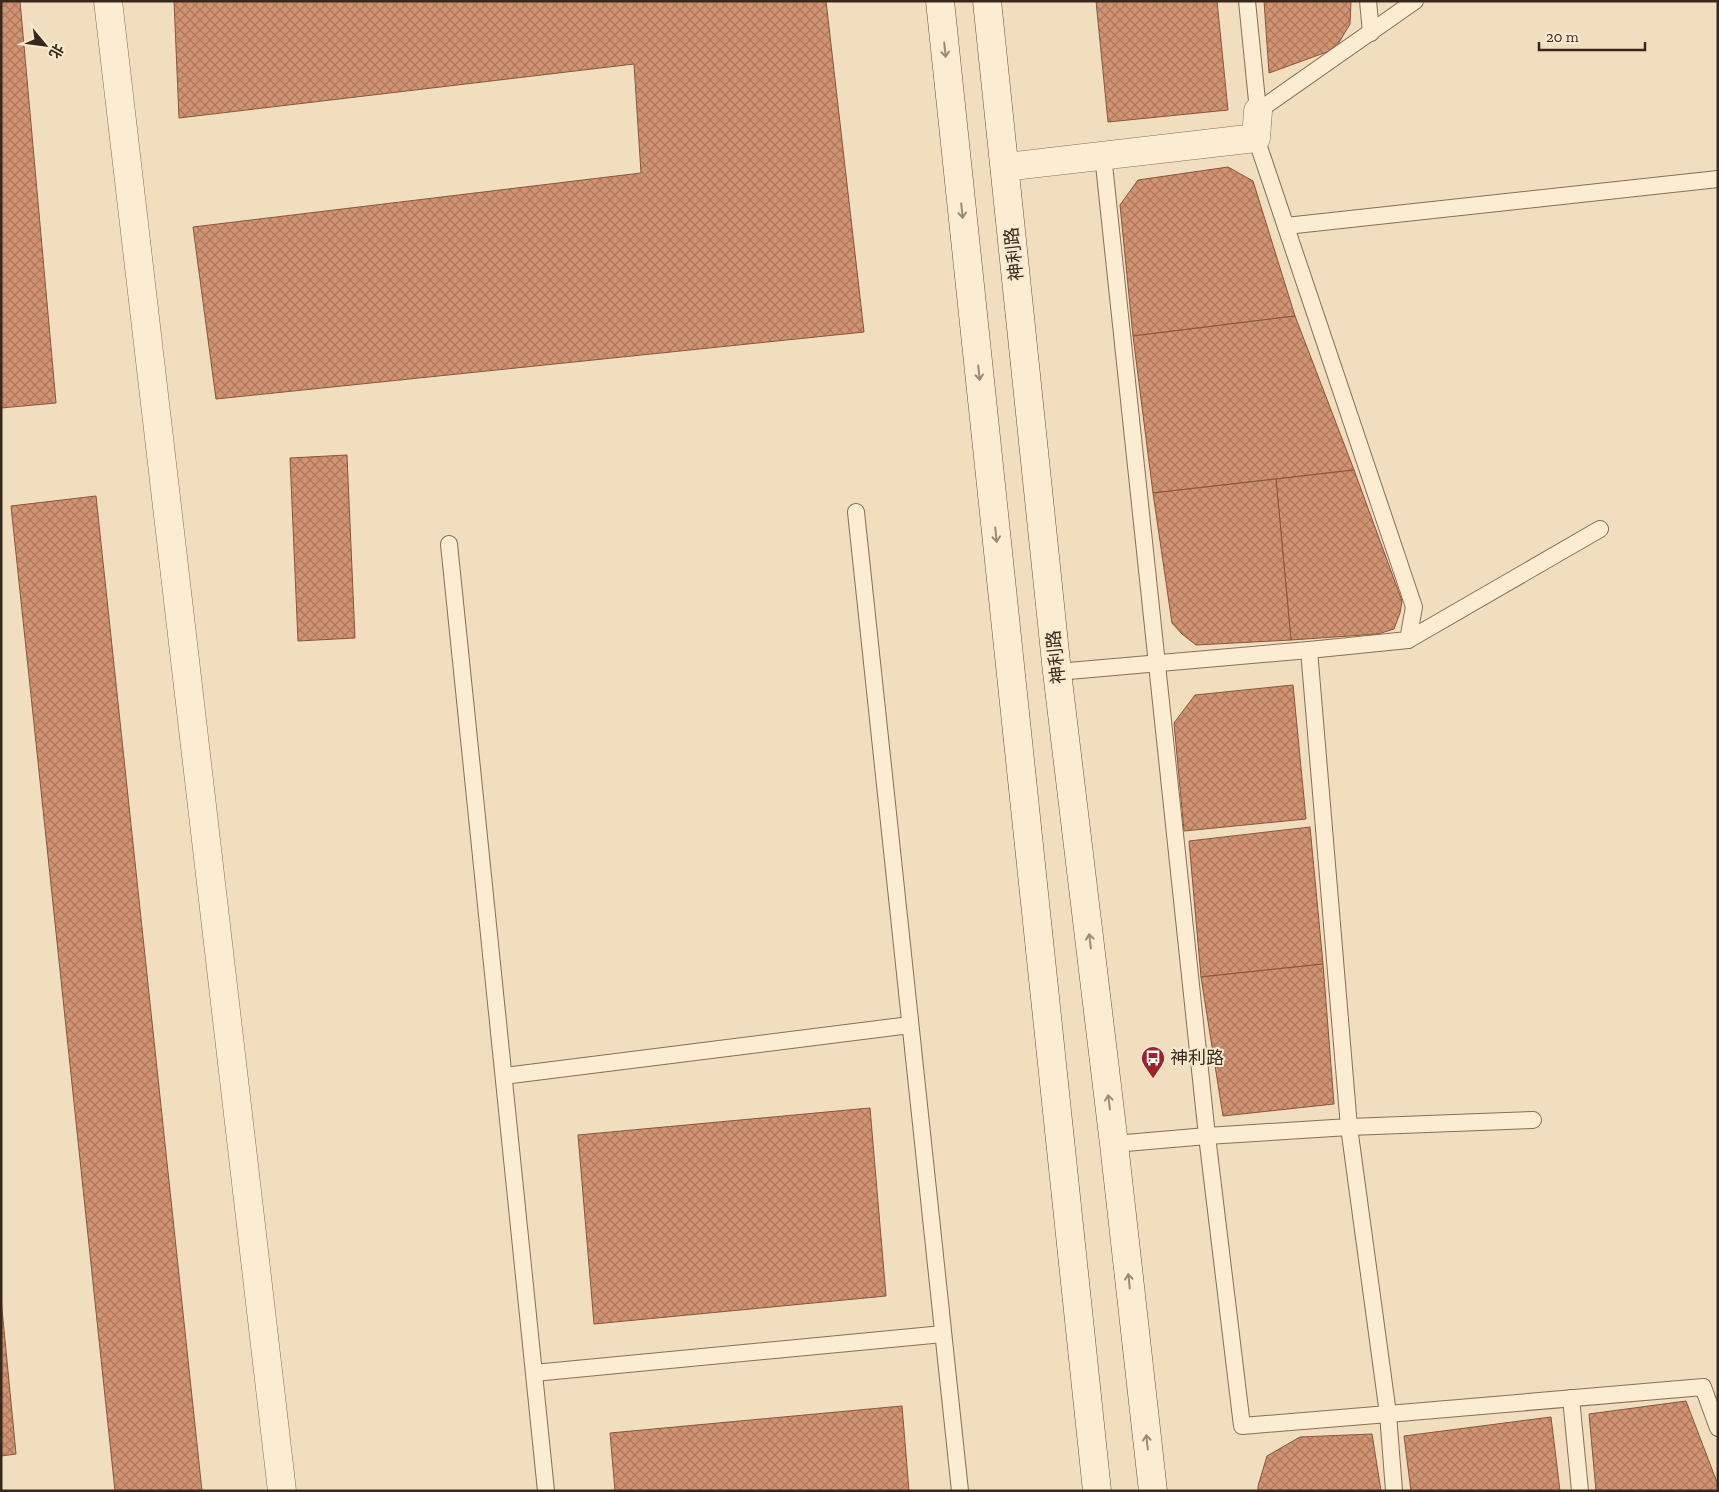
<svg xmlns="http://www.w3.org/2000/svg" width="1719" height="1492" viewBox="0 0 1719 1492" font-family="'Zilla Slab','Noto Sans SC',serif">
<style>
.building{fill:url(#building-cross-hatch);stroke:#8a553b}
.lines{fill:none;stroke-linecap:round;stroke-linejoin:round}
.service-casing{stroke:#8a6e56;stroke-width:18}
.minor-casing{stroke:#8a6e56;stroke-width:29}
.tertiary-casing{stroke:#8a6e56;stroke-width:29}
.secondary-casing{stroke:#6b4f3a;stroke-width:29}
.service{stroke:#fbecd2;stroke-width:16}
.minor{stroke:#fbecd2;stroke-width:28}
.tertiary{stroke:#fbecd2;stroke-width:28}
.secondary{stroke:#fbecd2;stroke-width:28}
.oneway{stroke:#9a8a77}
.labels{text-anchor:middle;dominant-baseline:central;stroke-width:4;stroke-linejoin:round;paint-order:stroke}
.street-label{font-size:18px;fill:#38281c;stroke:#f7e9cf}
.poi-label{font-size:18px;fill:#38281c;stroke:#f7e9cf;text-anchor:start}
</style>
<defs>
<pattern id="building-cross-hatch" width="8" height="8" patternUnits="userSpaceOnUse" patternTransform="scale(1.25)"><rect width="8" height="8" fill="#d19372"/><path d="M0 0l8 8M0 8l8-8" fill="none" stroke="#ab785d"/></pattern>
</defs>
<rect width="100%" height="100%" fill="#f0debf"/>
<g class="building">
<path d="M1,1h19l36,402 -55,5z"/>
<path d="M174,1h652l38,331 -648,67 -23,-172 448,-54 -7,-109 -455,54z"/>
<path d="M1096,1h121l11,109 -120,12z"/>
<path d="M1264,1h87l-1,23 -15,25 -66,24z"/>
<path d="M1228,167l25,14 42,135 -162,20 -13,-131 18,-25z"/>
<path d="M1295,316l59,154 -201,23 -20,-157z"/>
<path d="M347,455l8,183 -57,3 -8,-183z"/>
<path d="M1354,470l48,131 -2,12 -6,16 -16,5 -87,6 -15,-161z"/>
<path d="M1276,479l15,161 -95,5 -14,-11 -10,-11 -19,-130z"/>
<path d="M96,496l106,995h-87l-104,-985z"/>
<path d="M1293,685l13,134 -122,12 -10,-108 21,-28z"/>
<path d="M1310,827l13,137 -122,13 -12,-136z"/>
<path d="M1323,964l11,140 -111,12 -22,-139z"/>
<path d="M870,1108l16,188 -292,28 -16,-189z"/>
<path d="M1,1299l15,155 -15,2z"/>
<path d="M1686,1401l32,84v6h-122l-7,-77z"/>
<path d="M902,1406l7,85h-294l-5,-58z"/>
<path d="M1551,1417l9,74h-149l-7,-55z"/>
<path d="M1372,1434l9,57h-123v-5l9,-30 33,-19z"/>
</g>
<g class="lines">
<g class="service-casing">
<g id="service">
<path d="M1247,1l11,110 157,-110"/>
<path d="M1368,1l3,32"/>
<path d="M1103,155l104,981 35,290 146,-12 -39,-287 184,-7"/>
<path d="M1286,226l432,-47"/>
<path d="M856,512l104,979"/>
<path d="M449,544l97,947"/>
<path d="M1408,640l192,-111"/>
<path d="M1057,672l252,-22 99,-10 6,-33 -158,-469"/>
<path d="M504,1076l406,-51"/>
<path d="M1114,1144l93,-8 142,-9 -40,-477"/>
<path d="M534,1373l409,-39"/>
<path d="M1571,1398l9,93"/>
<path d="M1394,1491l-6,-77 315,-27 15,41"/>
</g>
</g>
<g class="minor-casing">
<path id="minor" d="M1005,167l251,-29 2,-27"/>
</g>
<g class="tertiary-casing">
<path id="tertiary" d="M108,1l174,1490"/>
</g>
<g class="secondary-casing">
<g id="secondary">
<path d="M940,1l157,1490"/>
<path d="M987,1l70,671 57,472 39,347"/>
</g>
</g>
<use href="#service" class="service"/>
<use href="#minor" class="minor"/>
<use href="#tertiary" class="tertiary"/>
<use href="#secondary" class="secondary"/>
</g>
<defs><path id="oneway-shaft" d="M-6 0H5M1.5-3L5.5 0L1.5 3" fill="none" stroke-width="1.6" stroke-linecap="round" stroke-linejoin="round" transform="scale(1.25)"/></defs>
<g class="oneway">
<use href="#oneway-shaft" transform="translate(945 50) rotate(84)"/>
<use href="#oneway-shaft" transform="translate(962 211) rotate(84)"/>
<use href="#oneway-shaft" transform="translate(979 373) rotate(84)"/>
<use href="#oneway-shaft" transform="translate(996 535) rotate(84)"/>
<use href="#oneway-shaft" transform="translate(1090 941) rotate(-97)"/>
<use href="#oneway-shaft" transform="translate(1109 1102) rotate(-97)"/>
<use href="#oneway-shaft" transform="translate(1129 1281) rotate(-96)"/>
<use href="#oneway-shaft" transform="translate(1147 1442) rotate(-96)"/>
</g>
<defs>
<g id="bus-pin" transform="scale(1.25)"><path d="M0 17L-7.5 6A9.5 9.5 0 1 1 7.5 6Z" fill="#9c232c" stroke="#f7e9cf"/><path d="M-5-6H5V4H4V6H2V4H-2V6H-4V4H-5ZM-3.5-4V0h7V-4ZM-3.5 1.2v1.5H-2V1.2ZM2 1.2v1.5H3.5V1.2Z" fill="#fff"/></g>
</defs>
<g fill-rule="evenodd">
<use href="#bus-pin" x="1153" y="1058"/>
</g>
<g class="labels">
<g class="street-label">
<text transform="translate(1014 254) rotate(-96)">神利路</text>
<text transform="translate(1056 657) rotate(-96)">神利路</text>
</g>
<g class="poi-label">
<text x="1170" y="1058">神利路</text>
</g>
</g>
<rect width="1719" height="1492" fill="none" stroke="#38281c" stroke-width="5"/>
<g transform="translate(45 45) rotate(119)" stroke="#f7e9cf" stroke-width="4" paint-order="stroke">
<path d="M0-4L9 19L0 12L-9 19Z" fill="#38281c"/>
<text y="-8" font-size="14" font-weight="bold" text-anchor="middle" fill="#38281c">北</text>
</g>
<path d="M1539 42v8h106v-8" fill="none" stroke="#38281c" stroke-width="2.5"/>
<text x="1546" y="42" font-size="15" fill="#38281c" stroke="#f7e9cf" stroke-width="4" paint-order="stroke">20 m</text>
</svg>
